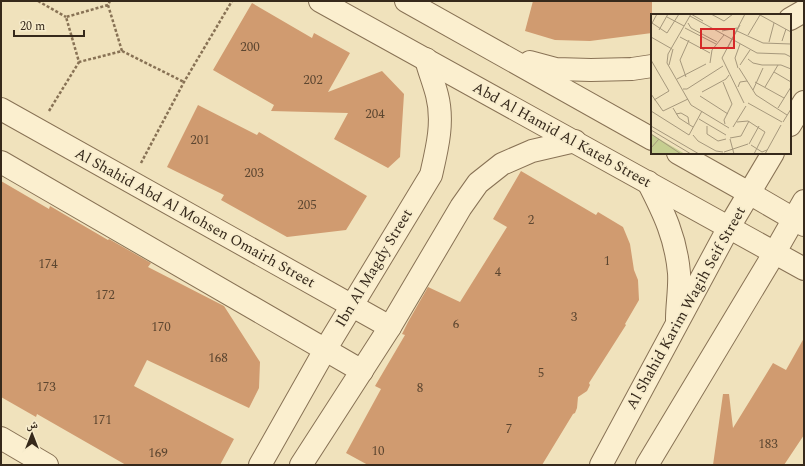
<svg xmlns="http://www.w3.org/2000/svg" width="805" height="466" viewBox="0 0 805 466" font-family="Spectral,'Noto Naskh Arabic',serif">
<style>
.building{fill:#d09b70}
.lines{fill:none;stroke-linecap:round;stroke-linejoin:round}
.minor-casing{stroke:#887255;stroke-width:24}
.path{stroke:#887255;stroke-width:2.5;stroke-dasharray:3 2;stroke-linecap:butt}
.minor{stroke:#fbefcf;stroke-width:22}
.labels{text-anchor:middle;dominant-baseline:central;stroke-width:3.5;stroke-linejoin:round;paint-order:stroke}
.number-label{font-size:13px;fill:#5c4630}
.street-label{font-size:15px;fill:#36291b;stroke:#f7eccc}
.inset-road{fill:none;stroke:#a6987c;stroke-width:1}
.view{fill:#d62828;fill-opacity:0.15;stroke:#d62828;stroke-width:2}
.inset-edge{fill:none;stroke:#36291b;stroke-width:2}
</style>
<rect width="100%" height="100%" fill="#f0e2bc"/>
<g class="building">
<path d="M533,1h119v32l-62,8 -35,-1 -30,-9z"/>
<path d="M252,3l60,35 2,-5 36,20 -22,39 54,-21 22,23 -4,63 -12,11 -54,-29 14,-26 -77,-2 3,-6 -61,-35z"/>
<path d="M198,105l59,30 2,-3 108,64 -21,34 -59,7 -66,-37 3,-5 -57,-28z"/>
<path d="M521,171l75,44 2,-3 25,15 7,17 4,26 4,10 1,20 -14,24 1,1 -37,58 1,2 -3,6 -9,6 -1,11 -2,5 -2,1 -31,51h-174l-22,-12 35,-64 -6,-3 30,-51 -3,-1 6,-12 20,-35 32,15 47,-75 -14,-8z"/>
<path d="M1,181l48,28 1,-3 58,34 1,-1 42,24 -3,4 76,39 36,56 -1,26 -10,20 -102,-48 -13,26 100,53 -14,26h-94l-89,-51 -1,3 -35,-20z"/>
<path d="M804,338v97l-20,30h-71l10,-71h6l4,34 40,-65 13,7z"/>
</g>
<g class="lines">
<g class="minor-casing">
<g id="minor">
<path d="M320,1l484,268"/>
<path d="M406,1l246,138"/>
<path d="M790,19l14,-8"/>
<path d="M530,62l26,7 35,1 41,-1 20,-3"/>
<path d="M1,109l389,218"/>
<path d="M790,125l14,-23"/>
<path d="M678,153l71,40 55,32"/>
<path d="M1,162l361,209"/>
<path d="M648,182c16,31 28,56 31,91 1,14 -2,32 -2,46"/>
<path d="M1,438l46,27"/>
<path d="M260,465l65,-115 106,-175c6,-26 13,-53 6,-80 -3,-12 -8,-24 -11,-36"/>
<path d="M301,465l89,-138 71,-120 17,-24 24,-19 30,-13 43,-10"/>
<path d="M601,465l128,-238 44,-74"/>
<path d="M647,465l128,-213 29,-51"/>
</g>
</g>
<g class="path">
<path d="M38,1l28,16"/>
<path d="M108,5l14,46 -43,11 -13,-45 42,-12 2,-4"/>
<path d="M122,51l62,31"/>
<path d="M49,111l30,-49"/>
<path d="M141,163l43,-81 48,-81"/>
</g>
<use href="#minor" class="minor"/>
</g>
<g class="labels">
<g class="number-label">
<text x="250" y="47">200</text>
<text x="313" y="80">202</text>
<text x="375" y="114">204</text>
<text x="200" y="140">201</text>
<text x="254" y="173">203</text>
<text x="307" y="205">205</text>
<text x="531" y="220">2</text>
<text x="607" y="261">1</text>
<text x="48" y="264">174</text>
<text x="498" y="272">4</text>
<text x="105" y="295">172</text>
<text x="574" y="317">3</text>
<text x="456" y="324">6</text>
<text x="161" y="327">170</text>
<text x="218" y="358">168</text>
<text x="541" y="373">5</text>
<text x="46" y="387">173</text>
<text x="420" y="388">8</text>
<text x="102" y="420">171</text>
<text x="509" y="429">7</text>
<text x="768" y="444">183</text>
<text x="378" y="451">10</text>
<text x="158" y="453">169</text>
</g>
<g class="street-label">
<text transform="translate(562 135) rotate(29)">Abd Al Hamid Al Kateb Street</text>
<text transform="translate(195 218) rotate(29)">Al Shahid Abd Al Mohsen Omairh Street</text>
<text transform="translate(374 268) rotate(-59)">Ibn Al Magdy Street</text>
<text transform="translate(686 308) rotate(-61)">Al Shahid Karim Wagih Seif Street</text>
</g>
</g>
<g transform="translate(651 14)">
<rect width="140" height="140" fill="#f0e2bc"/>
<path d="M0,120l34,20h-34z" fill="#c5ce90"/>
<path class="inset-road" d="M40,0l-23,40 -1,9 24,42 38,23M40,0l12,7M60,0l13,7 9,-7M109,1l31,17M39,2l67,37 28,1 6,3M16,3l17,9M1,9l15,10 12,-19M37,9l3,5 26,14M0,11l6,-11M34,14l31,16M8,16l9,-16M71,17l15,-3M86,17l26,12 28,1M97,21l12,-20M0,23l21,12M29,23l30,16M131,27l4,-12M118,28l5,-19M77,33l12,-22M97,45l5,4 9,2M0,46l18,31 -15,9M59,49l2,-13 12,-15M18,51l4,-16M89,51l10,-15M111,51h19l10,4M87,54l-3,-10 5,-14M88,54l17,27 31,20M123,58l17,10M35,63l-6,-17 9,-20M26,65l29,-15M72,68l9,22 -8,16 1,4M104,68l29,16M87,73l2,-5 7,-1M114,73l13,-22M32,75h4l36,-23M102,76l10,-22M51,78l24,-13 3,-4M0,80l12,17 25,-12M49,82l28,18M93,89l-22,-45 23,-44M97,89l34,19M22,94l6,10 14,9M127,94l13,-21M0,97l38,24M25,100l5,-1 7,4 1,7M48,105l27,16M86,108l11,-1 17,11 -11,22M132,108l8,-13M0,112l48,28M56,112v8l11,7 8,-2M82,113l13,-21M0,116l40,24M0,120l30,20M38,121l13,-24M42,121l5,6 18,10 7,1M79,124l11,-2 8,-15M79,125l4,15M98,130l10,-18M100,131l11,7 5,-2M0,134l8,-9M73,138l24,-8M114,140l16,-29"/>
<path class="view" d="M50,15h33v19h-33z"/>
<rect width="140" height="140" class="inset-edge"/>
</g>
<rect width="805" height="466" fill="none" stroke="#36291b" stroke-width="4"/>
<g transform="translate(32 434)" stroke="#f7eccc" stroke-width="3" paint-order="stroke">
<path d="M0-3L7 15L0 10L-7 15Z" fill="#36291b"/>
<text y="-6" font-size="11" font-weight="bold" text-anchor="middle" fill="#36291b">ش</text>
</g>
<path d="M14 30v6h70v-6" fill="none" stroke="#36291b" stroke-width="2"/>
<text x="20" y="30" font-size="12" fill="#36291b" stroke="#f7eccc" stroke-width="3" paint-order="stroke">20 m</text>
</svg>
